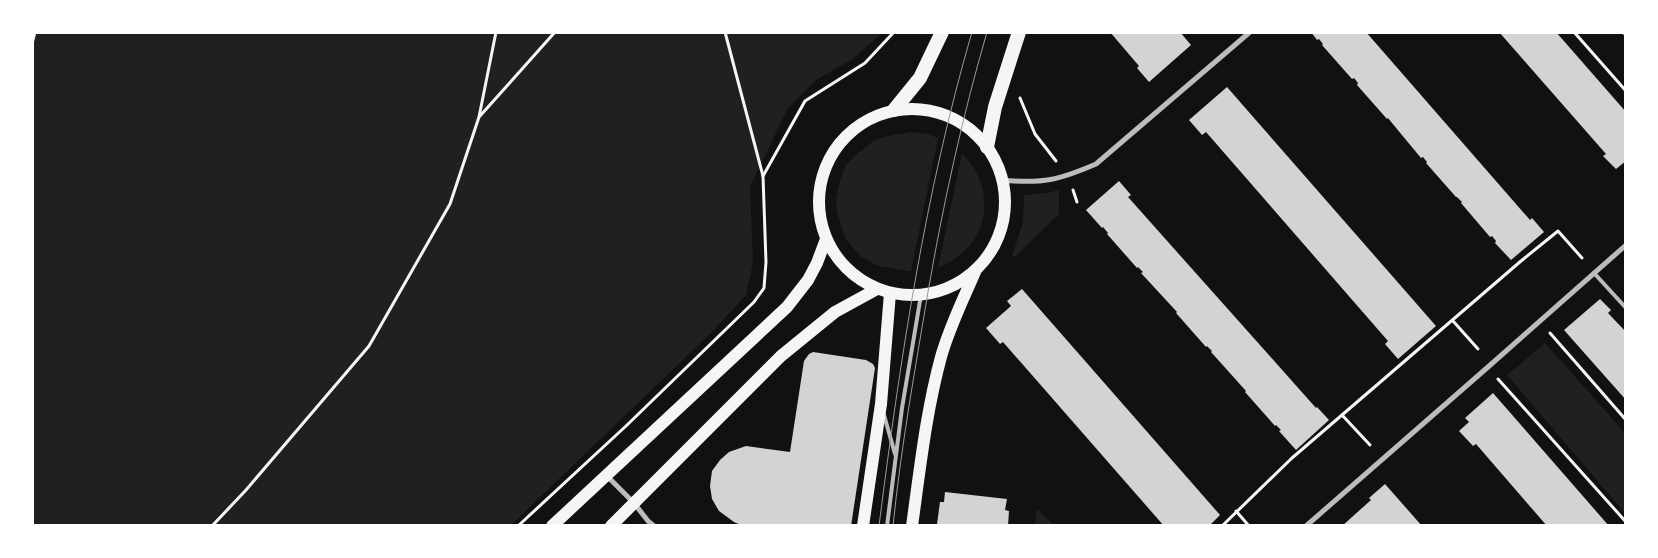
<svg xmlns="http://www.w3.org/2000/svg" width="1658" height="558" viewBox="0 0 1658 558" font-family="'Source Sans 3',sans-serif">
<style>
.green{fill:#202020}
.building{fill:#d3d3d3}
.lines{fill:none;stroke-linecap:round;stroke-linejoin:round}
.path{stroke:#f5f5f5;stroke-width:3}
.service{stroke:#bcbcbc;stroke-width:4}
.minor{stroke:#bcbcbc;stroke-width:5}
.primary{stroke:#f5f5f5;stroke-width:12}
.trunk{stroke:#f5f5f5;stroke-width:14}
.tram{stroke:#9a9a9a;stroke-width:1}
</style>
<rect width="100%" height="100%" fill="#111"/>
<g class="green">
<path d="M32,33h850l-29,26 -37,21 -28,28 -38,79 3,75 -7,33 -32,35 -204,196 -477,-1z"/>
<path d="M911,132l17,2 10,4 -27,133h-3l-30,-5 -17,-9 -16,-19 -8,-26 -1,-12 4,-20 6,-15 12,-12 14,-11 11,-5z"/>
<path d="M962,154c38,36 26,96 -24,113z"/>
<path d="M1059,190v24l-42,41 -3,2 -2,-1 11,-34 1,-27 22,-2z"/>
<path d="M1545,343l80,90v80l-118,-138z"/>
<path d="M1037,509l17,16h-19z"/>
</g>
<g class="building">
<path d="M1110,32h70l11,13 -42,37 -12,-14 2,-2z"/>
<path d="M1311,32h55l164,188 2,-2 12,14 -33,28 -16,-17 1,-2 -4,-5 -2,1 -29,-34 1,-1 -5,-5h-1l-30,-34 1,-1 -4,-5 -2,1 -29,-35 -4,-5 -1,1 -30,-34 1,-2 -4,-5 -2,1 -30,-34 1,-1 -4,-5 -2,1z"/>
<path d="M1499,32h57l70,80v49l-10,8 -13,-13 3,-2z"/>
<path d="M1227,87l209,239 -38,33 -13,-15 3,-3 -182,-209 -4,3 -13,-15z"/>
<path d="M1119,181l12,14 -3,2 188,211 1,-1 12,13 -33,30 -17,-19 2,-1 -5,-5 -1,1 -30,-34 1,-1 -35,-39 1,-1 -5,-5 -1,1 -30,-34 1,-1 -36,-39 2,-1 -5,-5 -1,1 -30,-34 1,-1 -5,-6 -1,1 -16,-18z"/>
<path d="M1022,289l198,226 -11,11h-45l-161,-184 -3,2 -14,-16 25,-22 -4,-5z"/>
<path d="M1600,299l11,11 -3,3 18,19v68l-62,-70z"/>
<path d="M813,352l53,8 7,4 2,4 -24,158h-108l-9,-4 -15,-11 -7,-12 -2,-13 2,-15 8,-11 9,-8 17,-6 44,6 14,-91 5,-7z"/>
<path d="M1493,393l116,133h-62l-71,-82 -3,2 -14,-15 10,-9 -4,-4z"/>
<path d="M1385,484l37,42h-80l29,-26 -2,-2z"/>
<path d="M945,492l62,7 -2,11 4,1 -1,15h-67l-4,-2 3,-22h4z"/>
</g>
<g class="lines">
<g class="path">
<path d="M725,32l38,144"/>
<path d="M1574,32l52,59"/>
<path d="M32,44l3,-12"/>
<path d="M1020,98l15,36 21,27"/>
<path d="M480,116l75,-84"/>
<path d="M1073,190l4,12"/>
<path d="M1453,321l25,28"/>
<path d="M1550,333l76,87"/>
<path d="M1498,379l128,143"/>
<path d="M1342,415l28,30"/>
<path d="M1236,511l13,15"/>
<path d="M212,526l34,-36 123,-144 81,-142 29,-87 17,-85"/>
<path d="M518,526l108,-100 128,-124 10,-14 2,-26 -3,-86 42,-75 60,-38 29,-31"/>
<path d="M1222,526l70,-68 229,-197 37,-30 24,27"/>
</g>
<g class="service">
<path d="M1594,273l32,35"/>
<path d="M884,415l11,39"/>
<path d="M887,526l15,-118 19,-113"/>
</g>
<g class="minor">
<path d="M1624,32l2,2"/>
<path d="M1002,180c41,4 57,0 94,-16l154,-132"/>
<path d="M607,476l27,27 14,18 6,5"/>
<path d="M1306,526l182,-159 138,-122"/>
</g>
<g class="primary">
<circle cx="912" cy="202" r="93"/>
<path d="M552,526l235,-219 21,-27 9,-17 9,-24"/>
<path d="M611,526l170,-170 54,-44 42,-23"/>
<path d="M863,526l18,-122 9,-111"/>
<path d="M912,526c8,-57 14,-114 29,-169 8,-29 22,-57 34,-85"/>
</g>
<g class="trunk">
<path d="M894,110l26,-32 22,-46"/>
<path d="M987,147l8,-40 24,-75"/>
</g>
<g class="tram">
<path d="M879,526c21,-166 46,-333 93,-494"/>
<path d="M893,526c8,-79 22,-156 35,-234 15,-87 34,-174 59,-260"/>
</g>
</g>
<rect width="1658" height="558" fill="none" stroke="#ffffff" stroke-width="68"/>
</svg>
